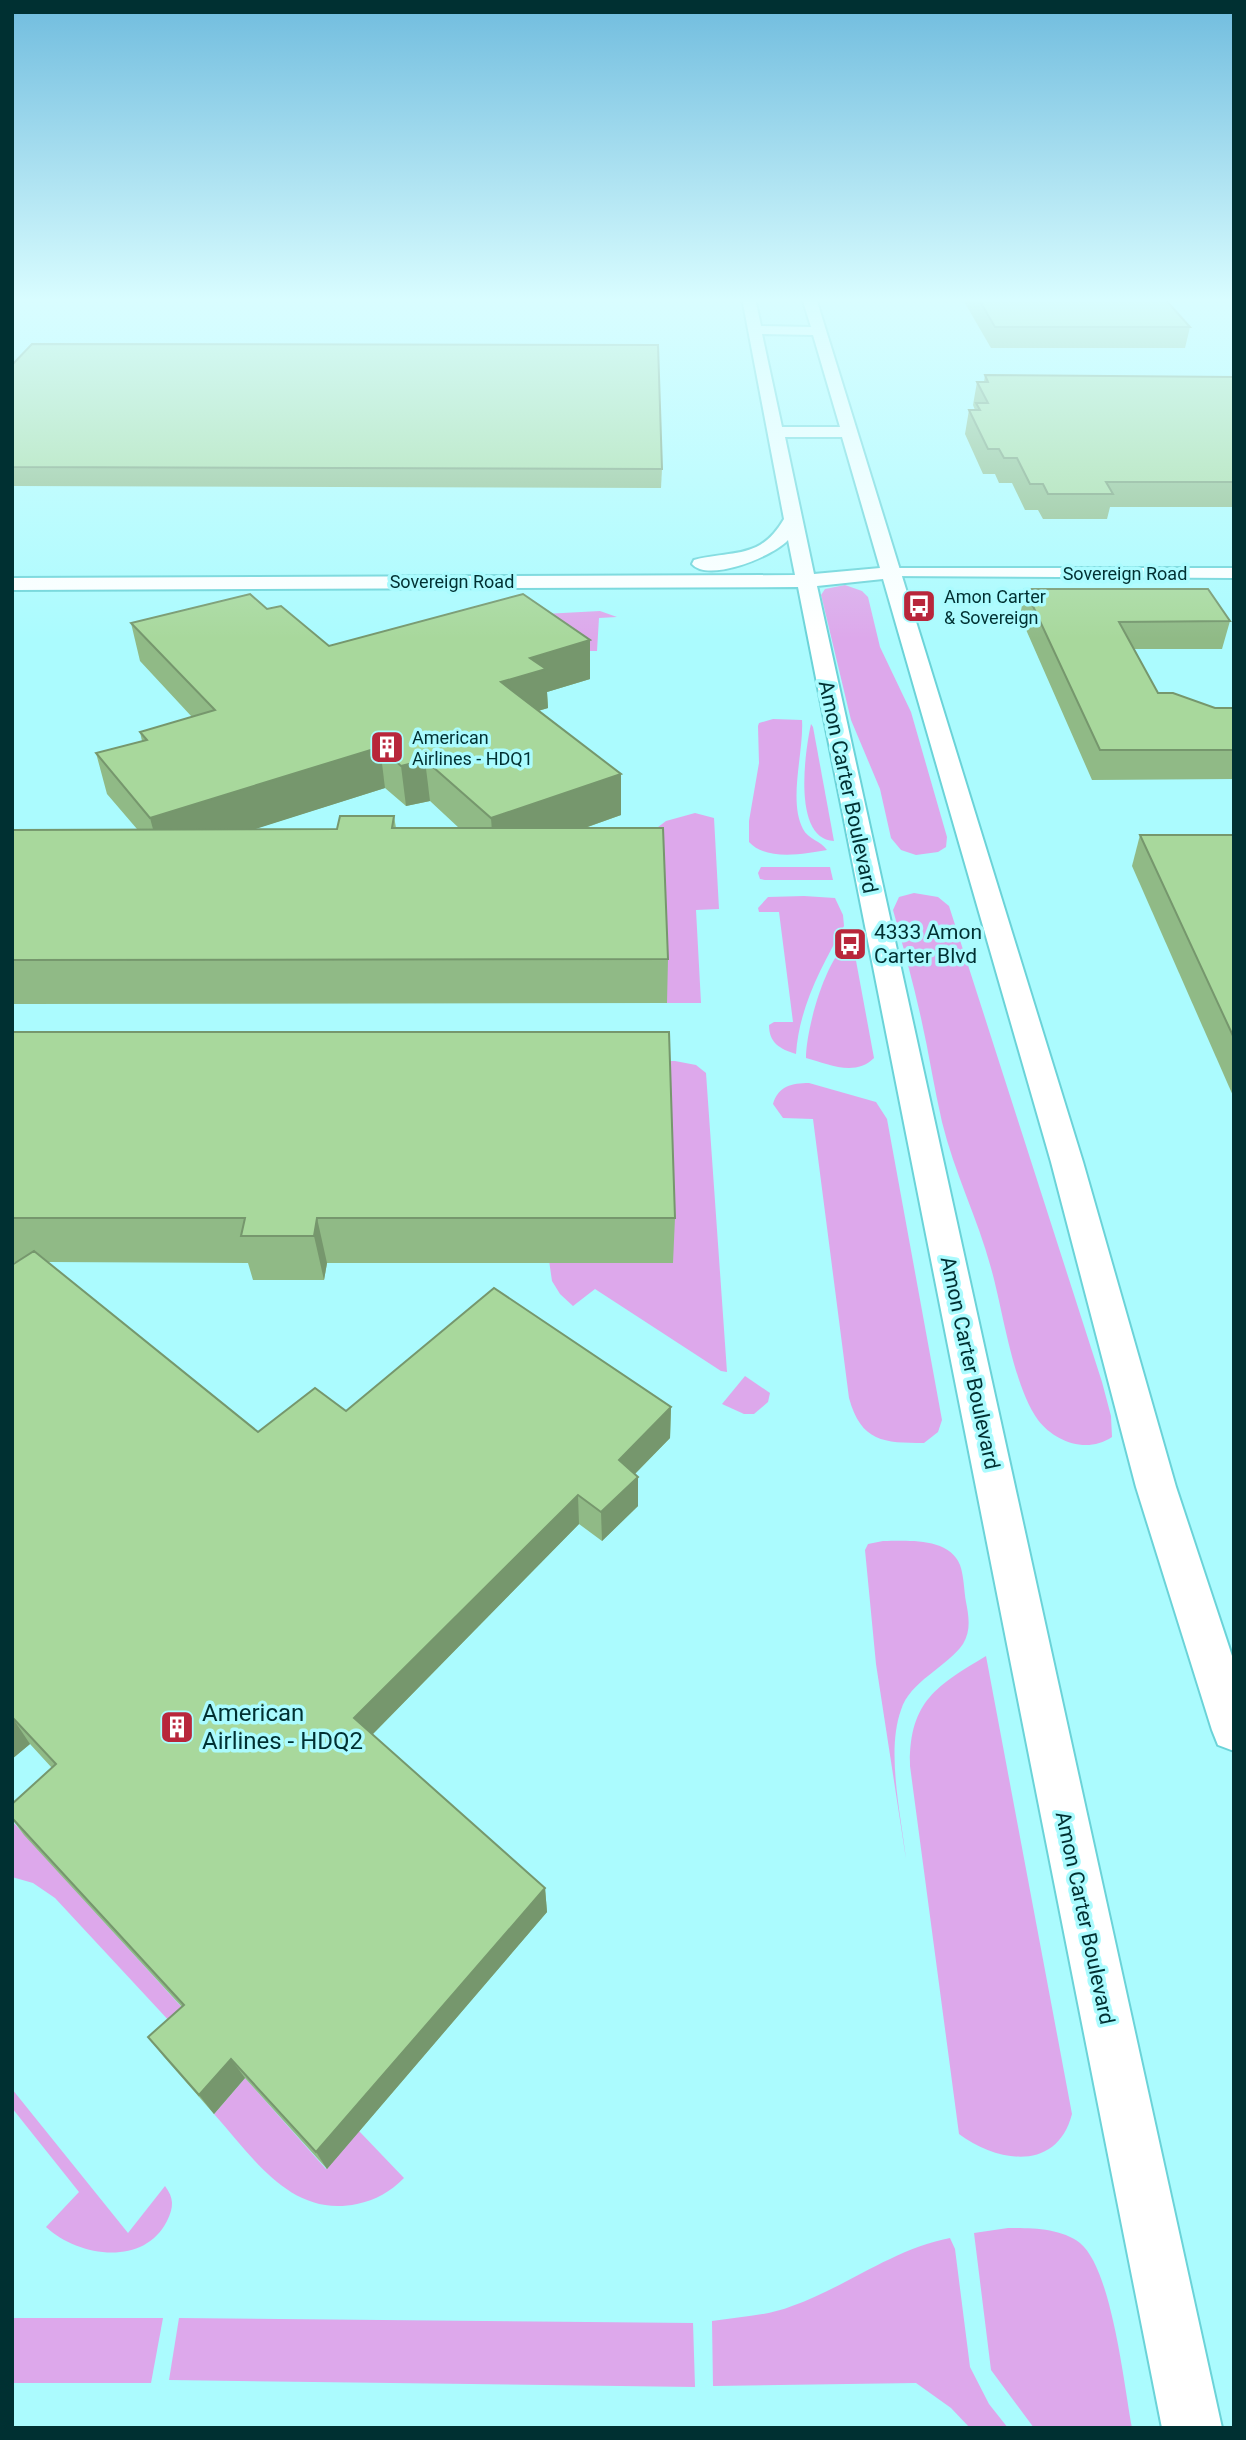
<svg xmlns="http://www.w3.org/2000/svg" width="1246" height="2440" viewBox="0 0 1246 2440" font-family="Roboto,sans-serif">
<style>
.green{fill:#dda8eb}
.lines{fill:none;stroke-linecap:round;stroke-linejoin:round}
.minor-casing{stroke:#6bd3d8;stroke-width:4}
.tertiary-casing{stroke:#6bd3d8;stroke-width:4}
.minor{fill:#fff;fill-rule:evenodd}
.tertiary{fill:#fff;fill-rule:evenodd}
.wall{fill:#90ba86;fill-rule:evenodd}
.shaded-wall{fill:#76976d}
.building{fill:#a8d89c;stroke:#76976d;stroke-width:2}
.labels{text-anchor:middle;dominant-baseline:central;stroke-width:7;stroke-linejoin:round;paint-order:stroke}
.far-street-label{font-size:18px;fill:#003032;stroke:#abfbfe}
.far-poi-label{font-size:18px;fill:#003032;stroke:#abfbfe;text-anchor:start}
.street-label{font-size:21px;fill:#003032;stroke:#abfbfe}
.poi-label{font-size:21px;fill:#003032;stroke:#abfbfe;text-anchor:start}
.near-poi-label{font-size:24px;fill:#003032;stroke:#abfbfe;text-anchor:start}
</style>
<rect width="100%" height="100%" fill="#abfbfe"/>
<g class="green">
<path d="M845,585l17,6 6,6 12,50 31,65 36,125 -1,10 -8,5 -22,3 -15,-5 -10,-12 -11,-49 -29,-69 -28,-117 -2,-8 4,-6z"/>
<path d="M600,611l17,6 -18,1 -2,33h-23l-30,-37z"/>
<path d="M773,719l29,1c2,32 -14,80 1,109 5,10 18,12 24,21 -23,4 -61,11 -78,-8v-21l10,-58 -1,-37 1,-3z"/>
<path d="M811,724l2,3 21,114c-42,-2 -29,-90 -23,-117z"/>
<path d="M695,813l19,5 5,91 -23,1 5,93h-34l-18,-169 17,-13z"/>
<path d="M761,867h69l3,13h-68l-5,-1 -2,-6z"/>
<path d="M914,893l24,4 11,9 153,476 9,34 1,21c-25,17 -57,5 -74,-17 -25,-34 -35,-110 -47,-152 -13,-49 -37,-96 -49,-146 -8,-34 -13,-69 -21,-104 -8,-36 -18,-72 -28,-108l6,-13z"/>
<path d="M804,896l31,2 8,17 1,11c-22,40 -45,81 -48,128 -16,-5 -27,-11 -27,-29l5,-3h19l-14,-110h-20l-1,-4 10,-11z"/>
<path d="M852,939l22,119c-19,19 -46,6 -68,0 0,-29 20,-103 46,-119z"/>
<path d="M520,1061h155l21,4 10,8 21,299 -6,-1 -126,-82 -22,17 -13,-12 -8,-13z"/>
<path d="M809,1083l67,19 11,17 55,301 -4,12 -14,11c-40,0 -63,-1 -75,-45l-36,-279 -30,-1 -10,-14c5,-18 19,-21 36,-21z"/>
<path d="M745,1376l25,17 -2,9 -14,12h-10l-22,-10z"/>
<path d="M883,1541c24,0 66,-4 77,24 4,11 4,26 6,37 3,15 5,29 -3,42 -17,24 -53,37 -62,66 -15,42 0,104 5,149l-30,-195 -11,-114 3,-6z"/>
<path d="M986,1656l86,458c-15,58 -74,49 -113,20l-49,-368c-1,-64 26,-80 76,-110z"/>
<path d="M12,1821l186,204 -13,13 -130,-140 -22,-15 -21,-6z"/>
<path d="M245,2078l81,91 33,-38 45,47c-14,14 -28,22 -47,26 -67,14 -104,-47 -143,-90z"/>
<path d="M12,2089l116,144 37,-47c9,12 9,21 2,35 -23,46 -89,36 -121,6l33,-35 -67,-84z"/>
<path d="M1008,2228c23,0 53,0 72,15 32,26 44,143 52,185h-98l-43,-58 -17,-137z"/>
<path d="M950,2238l5,11 15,118 19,37 19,24h-38l-19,-20 -35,-25 -203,3 -1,-65c27,-4 55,-5 80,-15 54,-19 101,-57 158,-68z"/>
<path d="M12,2318h151l-12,65h-139z"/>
<path d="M179,2318l514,5 2,64 -526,-7z"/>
</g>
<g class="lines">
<g class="minor-casing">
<path id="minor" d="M891,568h343v10l-348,-2 -3,-3z"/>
</g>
<g class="tertiary-casing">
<path id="tertiary" d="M742,298h13l6,28 50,1 -9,-29h14l267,864 93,325 58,175v89l-16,-6 -6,-15 -76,-243 -85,-325 -168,-583 -66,7 405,1842h-60l-364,-1841 -786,3v-12l783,-3 -7,-35c-14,16 -80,43 -96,24l2,-4c40,-10 66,0 90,-41zM762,334l51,1 27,92h-58zM785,437h57l38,131 -66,6z"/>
</g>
<use href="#minor" class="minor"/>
<use href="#tertiary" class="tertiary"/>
</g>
<g class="wall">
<path d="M962,298h202l26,29 -5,21h-194z"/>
<path d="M12,365l650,104 -1,19 -649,-2z"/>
<path d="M985,375l249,2v130h-124l-3,12h-64l-5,-9h-13l-13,-27h-13l-4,-9h-12l-18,-40 4,-24h6l-2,-5 4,-23h7z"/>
<path d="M1025,589l205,32 -8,28h-88l24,44 57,15h19v71l-142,1 -72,-164z"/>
<path d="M267,609l62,37 261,33 -43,13 1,16 -10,3 83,104 -36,13 83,131 -1,44 -655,1v-174l125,-1 -30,-35 -11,-41 46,-12 -2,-9 52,-15 -52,-56 -9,-38zM385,788l21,18 24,-5 29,27h-63l-2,-12 -57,13h-83z"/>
<path d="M1140,835h94v263l-102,-232z"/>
<path d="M12,1032l663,186 -2,45h-346l-3,17h-71l-5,-17 -200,-1 210,170 88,-21 325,-4 -1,31 -35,36 3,32 -36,35 -23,-17 -207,211 173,153 2,24 -220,257 -82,-91 -31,36 -50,-57 -16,-20 34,-30 -158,-172 -12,-16v-15l40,-36 -22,-24 -18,15v-494l4,-3h-4z"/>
</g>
<g class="shaded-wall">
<path d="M590,640v39l-43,13 1,16 -44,13 -3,-39 29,-24z"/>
<path d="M380,747l5,41 -224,71 -11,-41z"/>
<path d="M425,760l5,41 -24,5 -5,-40z"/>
<path d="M621,774v41l-127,45 -3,-42z"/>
<path d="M317,1218l10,45 -3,17 -10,-44z"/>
<path d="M671,1407l-1,31 -51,52v-30z"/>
<path d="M638,1477v29l-36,35 -1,-29z"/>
<path d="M578,1495l1,29 -217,221 -8,-27z"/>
<path d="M12,1717l18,27 -18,15z"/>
<path d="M545,1888l2,24 -220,257 -11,-17z"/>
<path d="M231,2059l14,19 -31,36 -15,-19z"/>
</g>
<g class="building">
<path d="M978,298h186l26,29h-195z"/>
<path d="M32,344l626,1 4,124 -650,-2v-102z"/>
<path d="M985,375l249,2v105h-128l7,12h-65l-5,-10h-13l-13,-26h-13l-5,-9h-11l-19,-39h11l-4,-7h12l-11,-21h11z"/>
<path d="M1025,589h183l22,32 -111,1 39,71h15l42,15h19v42h-134z"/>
<path d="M250,594l17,15 14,-3 48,40 194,-52 67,46 -60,18 16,11 -45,13 120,92 -130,44 -66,-58 -24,6 -21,-19 -230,71 -54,-65 51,-13 -7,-8 75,-22 -84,-87z"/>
<path d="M340,816h54l-2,12h271l5,131 -656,1v-130l325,-1z"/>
<path d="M1140,835h94v203z"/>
<path d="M12,1032h657l6,186h-358l-3,18h-73l4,-18h-233z"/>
<path d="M34,1251l224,181 57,-44 31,23 148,-123 177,119 -52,53 19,17 -37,35 -23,-17 -224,223 191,170 -229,264 -85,-93 -32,36 -51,-58 36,-32 -172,-187v-14l44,-40 -44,-47v-452z"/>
</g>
<linearGradient id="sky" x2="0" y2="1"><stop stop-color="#70bcde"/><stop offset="0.47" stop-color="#d9fdff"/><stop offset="1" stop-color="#d9fdff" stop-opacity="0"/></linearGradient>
<rect width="1246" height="639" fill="url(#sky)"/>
<defs>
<g id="bus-square" transform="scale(1.75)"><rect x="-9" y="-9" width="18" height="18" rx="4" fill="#b8263b" stroke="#abfbfe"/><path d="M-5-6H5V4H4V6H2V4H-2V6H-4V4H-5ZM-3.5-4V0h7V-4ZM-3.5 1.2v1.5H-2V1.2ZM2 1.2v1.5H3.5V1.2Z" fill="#fff"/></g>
<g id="building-square" transform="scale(1.75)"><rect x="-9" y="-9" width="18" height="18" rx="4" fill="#b8263b" stroke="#abfbfe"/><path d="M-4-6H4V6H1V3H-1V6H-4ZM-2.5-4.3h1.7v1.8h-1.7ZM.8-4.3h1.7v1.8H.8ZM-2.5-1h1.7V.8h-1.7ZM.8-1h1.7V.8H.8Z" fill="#fff"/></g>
</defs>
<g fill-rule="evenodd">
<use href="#bus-square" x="919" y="606"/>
<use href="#building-square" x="387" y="747"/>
<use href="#bus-square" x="850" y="944"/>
<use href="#building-square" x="177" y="1727"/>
</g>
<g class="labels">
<g class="far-street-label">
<text x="1125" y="573">Sovereign Road</text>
<text x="452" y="581">Sovereign Road</text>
</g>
<g class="far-poi-label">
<text x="944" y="596">Amon Carter<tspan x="944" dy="21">&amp; Sovereign</tspan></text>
<text x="412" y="737">American<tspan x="412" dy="21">Airlines - HDQ1</tspan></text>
</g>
<g class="street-label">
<text transform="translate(848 787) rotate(78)">Amon Carter Boulevard</text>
<text transform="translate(970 1363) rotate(78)">Amon Carter Boulevard</text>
<text transform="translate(1085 1918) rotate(78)">Amon Carter Boulevard</text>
</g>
<g class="poi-label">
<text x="874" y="932">4333 Amon<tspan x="874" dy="24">Carter Blvd</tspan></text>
</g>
<g class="near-poi-label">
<text x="202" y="1713">American<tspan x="202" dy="28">Airlines - HDQ2</tspan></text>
</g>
</g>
<rect width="1246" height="2440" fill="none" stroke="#003032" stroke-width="28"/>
</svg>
